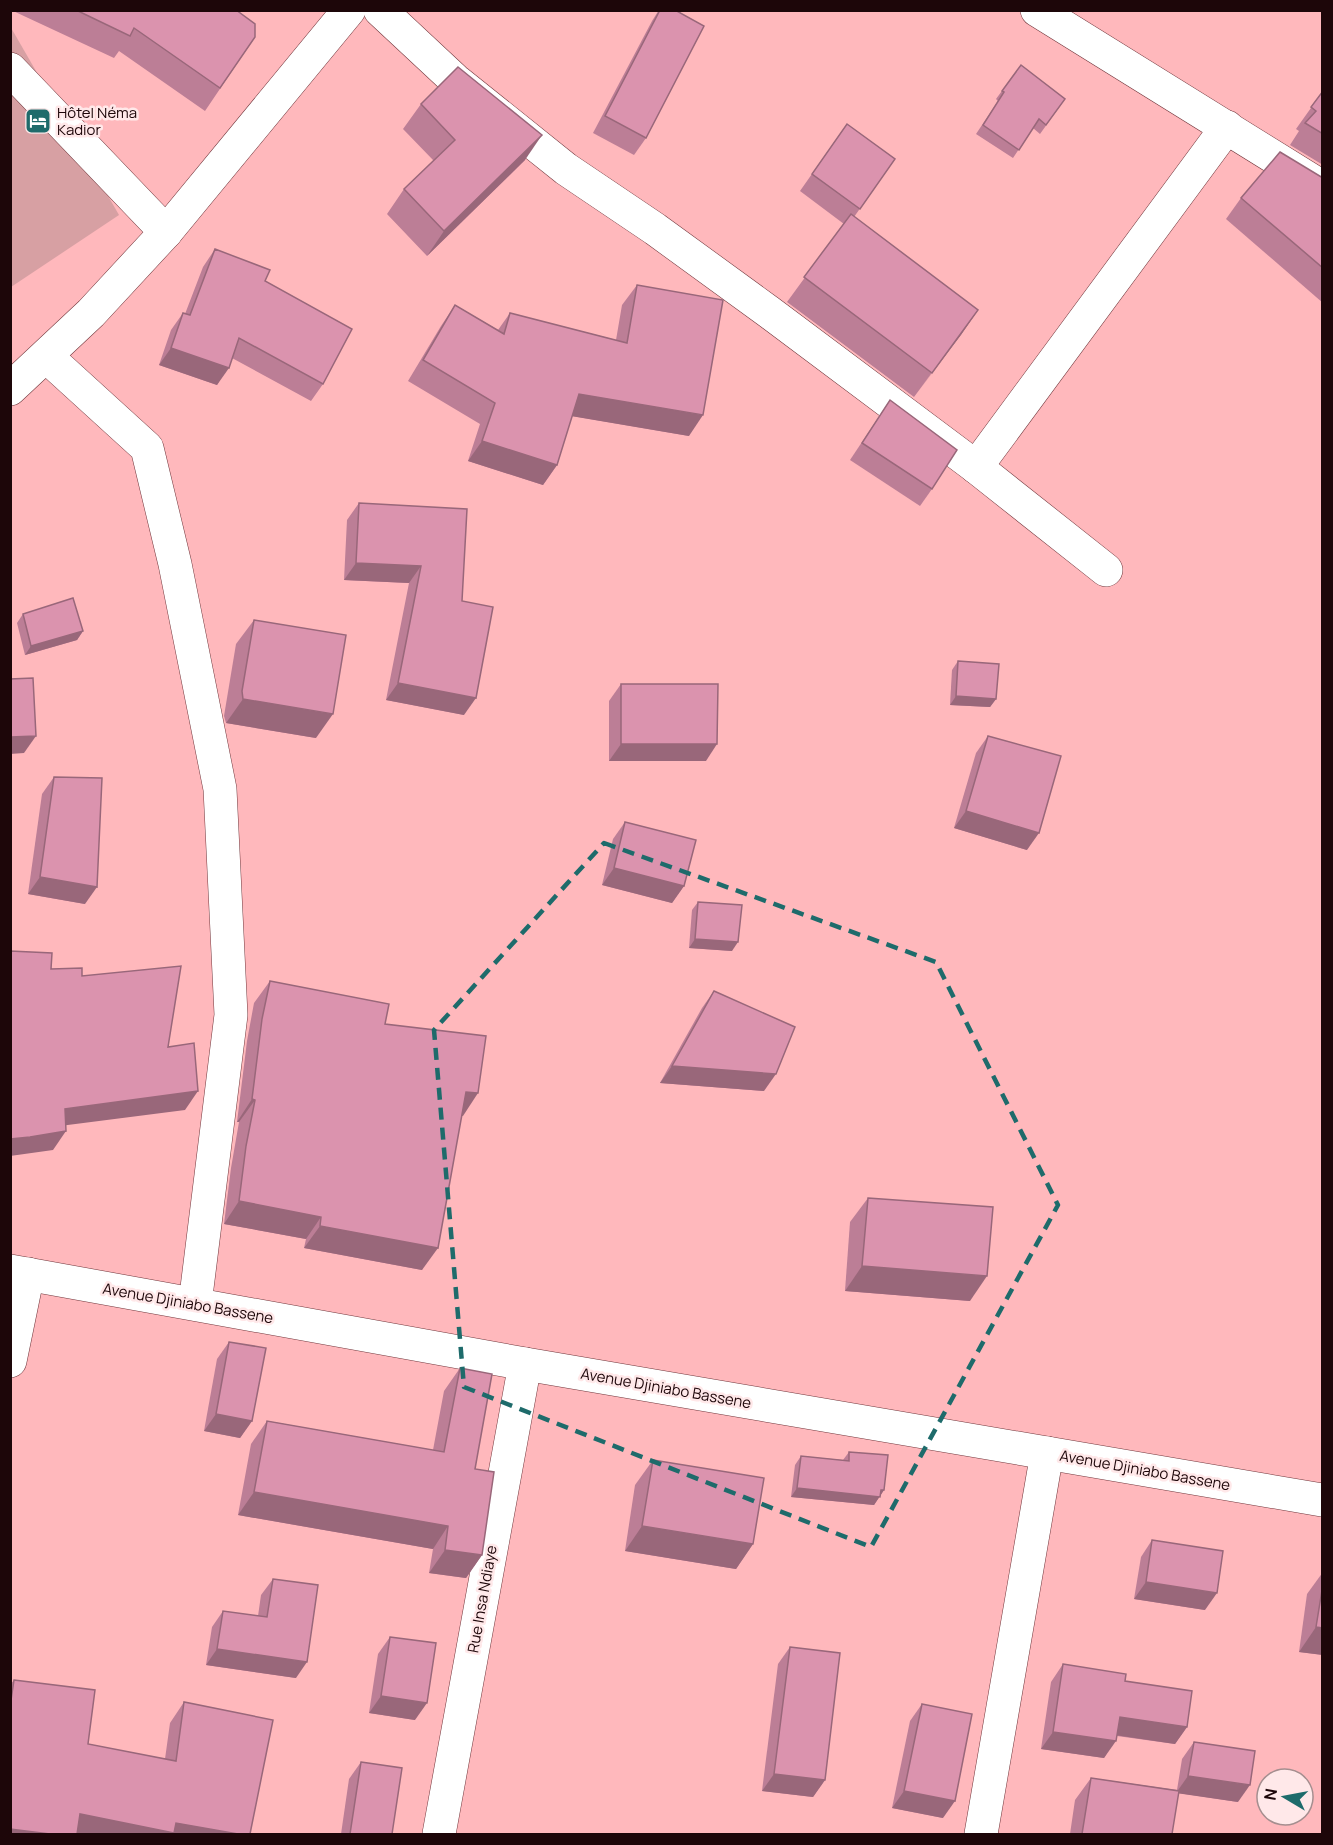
<svg xmlns="http://www.w3.org/2000/svg" width="1333" height="1845" viewBox="0 0 1333 1845" font-family="Manrope,sans-serif">
<style>
.green{fill:#d7a0a3}
.lines{fill:none;stroke-linecap:round;stroke-linejoin:round}
.street-casing{stroke:#71373c;stroke-width:34}
.secondary-casing{stroke:#71373c;stroke-width:34}
.street{stroke:#fff;stroke-width:33}
.secondary{stroke:#fff;stroke-width:33}
.wall{fill:#bc7e96}
.shaded-wall{fill:#99677a}
.building{fill:#db93ae;stroke:#99677a;stroke-width:1.5}
.marked{fill:none;stroke:#1e6b6b;stroke-width:4.5;stroke-dasharray:12 8;stroke-linejoin:round}
.labels{text-anchor:middle;dominant-baseline:central;stroke-width:5;stroke-linejoin:round;paint-order:stroke}
.poi-label{font-size:15px;fill:#1d0609;stroke:#ffe8e9;text-anchor:start}
.street-label{font-size:15px;fill:#1d0609;stroke:#ffe8e9}
</style>
<rect width="100%" height="100%" fill="#ffb8bc"/>
<path class="green" d="M10,26l109,189 -108,72h-1z"/>
<g class="lines">
<g class="street-casing">
<g id="street">
<path d="M380,10l75,70 111,89 89,60 114,83 207,155 130,103"/>
<path d="M1037,10l285,177"/>
<path d="M10,69l156,163"/>
<path d="M46,356l101,92 28,116 45,225 11,226 -36,289"/>
<path d="M976,467l251,-340"/>
<path d="M10,1361l18,-87"/>
<path d="M981,1834l66,-381"/>
</g>
</g>
<g class="secondary-casing">
<g id="secondary">
<path d="M10,389l81,-76 75,-81 183,-222"/>
<path d="M10,1271l515,93 797,136"/>
<path d="M439,1834l86,-470"/>
</g>
</g>
<use href="#street" class="street"/>
<use href="#secondary" class="secondary"/>
</g>
<g class="wall">
<path d="M11,10h225l19,27 -50,74 -86,-60 -5,7z"/>
<path d="M659,10h16l-29,128 -12,17 -41,-22 59,-112z"/>
<path d="M1021,65l44,34 -25,35 -7,-6 -20,30 -37,-24 22,-33 -2,-2z"/>
<path d="M1323,91v74l-33,-20 9,-14 -3,-2z"/>
<path d="M421,104l104,56 -98,96 -40,-42 17,-25 30,-28 -31,-32z"/>
<path d="M847,124l48,35 -41,58 124,93 -64,87 -127,-95 57,-78 -44,-33z"/>
<path d="M1323,178v125l-97,-84 15,-21z"/>
<path d="M215,249l50,32 58,103 -12,17 -79,-43 -15,27 -58,-20 12,-35 12,-17 2,1 18,-47z"/>
<path d="M637,285l52,151 -117,-20 -15,49 -14,20 -75,-24 12,-37 -72,-43 33,-55 14,-21 43,25 12,-17 106,27 6,-35z"/>
<path d="M890,400l42,89 -12,17 -70,-46z"/>
<path d="M359,503l103,98 2,114 -78,-15 23,-117 -65,-3 3,-60z"/>
<path d="M23,614l60,17 -6,9 -52,15 -8,-32z"/>
<path d="M254,620l62,118 -90,-15 -2,-7 12,-72z"/>
<path d="M958,661l38,38 -6,8 -40,-2 2,-35z"/>
<path d="M621,684l85,77h-97v-60z"/>
<path d="M988,736l39,114 -73,-22 22,-75z"/>
<path d="M54,777l31,127 -57,-10 14,-100z"/>
<path d="M625,822l59,64 -12,17 -70,-18 11,-46z"/>
<path d="M698,902l34,49 -43,-3 3,-38z"/>
<path d="M270,981l115,43 78,92 -1,-1 -40,155 -118,-22 2,-9 -82,-15 7,-56 8,-46h-2l10,-81 7,-38z"/>
<path d="M714,991l50,100 -104,-8 42,-75z"/>
<path d="M868,1198l102,103 -125,-10 5,-69z"/>
<path d="M229,1342l23,79 -12,17 -36,-7 13,-72z"/>
<path d="M460,1368l15,101 7,86 -16,23 -37,-5 4,-24 -195,-34 13,-71 16,-23 166,29 11,-59z"/>
<path d="M849,1452l35,38 -10,15 -83,-8 4,-32 6,-9 42,4z"/>
<path d="M653,1460l100,84 -17,25 -111,-18 10,-66z"/>
<path d="M1152,1540l53,70 -71,-11 7,-42z"/>
<path d="M1323,1572v83l-24,-3 8,-58z"/>
<path d="M273,1579l23,99 -90,-13 6,-38 11,-16 35,5 3,-21z"/>
<path d="M390,1637l25,83 -46,-7 9,-59z"/>
<path d="M790,1647l35,133 -12,17 -51,-6 16,-127z"/>
<path d="M1063,1664l62,17 62,46 -12,17 -58,-8 -13,22 -63,-9 10,-67z"/>
<path d="M14,1680l74,64 77,15 5,-36 14,-21 66,132h-240v-149z"/>
<path d="M922,1704l21,114 -51,-10 18,-87z"/>
<path d="M1194,1742l44,60 -60,-9 -6,41h-102l5,-34 16,-22 86,12 5,-31z"/>
<path d="M361,1762l31,72h-51l8,-55z"/>
</g>
<g class="shaded-wall">
<path d="M542,135l-17,25 -98,96 17,-25z"/>
<path d="M978,310l-17,25 -47,62 18,-24z"/>
<path d="M171,348l58,20 -12,17 -58,-20z"/>
<path d="M579,394l124,21 -14,21 -124,-21z"/>
<path d="M482,441l75,24 -14,20 -75,-24z"/>
<path d="M356,563l65,3 -12,17 -65,-3z"/>
<path d="M83,631l-6,9 -52,15 6,-9z"/>
<path d="M398,683l78,15 -12,17 -78,-15z"/>
<path d="M956,696l40,3 -6,8 -40,-2z"/>
<path d="M243,699l90,15 -17,24 -90,-15z"/>
<path d="M36,736l-12,17 -14,1v-17z"/>
<path d="M621,744h96l-11,17h-97z"/>
<path d="M966,811l73,22 -12,17 -73,-22z"/>
<path d="M614,868l70,18 -12,17 -70,-18z"/>
<path d="M40,877l57,10 -12,17 -57,-10z"/>
<path d="M695,939l43,3 -6,9 -43,-3z"/>
<path d="M672,1066l104,8 -12,17 -104,-8z"/>
<path d="M198,1091l-13,19 -133,17 13,-18z"/>
<path d="M466,1092l12,1 -15,23 -13,-2z"/>
<path d="M252,1099l3,1 -16,22h-2z"/>
<path d="M66,1131l-13,19 -43,6v-17z"/>
<path d="M239,1201l82,16 -15,22 -82,-15z"/>
<path d="M320,1226l118,22 -16,22 -118,-22z"/>
<path d="M862,1266l125,10 -17,25 -125,-10z"/>
<path d="M216,1414l36,7 -12,17 -36,-7z"/>
<path d="M797,1488l84,2h3l-10,15 -83,-8z"/>
<path d="M254,1492l194,34 -15,23 -195,-34z"/>
<path d="M642,1526l111,18 -17,25 -111,-18z"/>
<path d="M445,1550l37,5 -16,23 -37,-5z"/>
<path d="M1146,1582l71,11 -12,17 -71,-11z"/>
<path d="M1316,1627l7,1v27l-24,-3z"/>
<path d="M217,1649l90,13 -11,16 -90,-13z"/>
<path d="M381,1696l46,7 -12,17 -46,-7z"/>
<path d="M1120,1717l67,10 -12,17 -67,-10z"/>
<path d="M1053,1732l63,9 -12,17 -63,-9z"/>
<path d="M774,1774l51,6 -12,17 -51,-6z"/>
<path d="M1188,1776l62,9 -12,17 -62,-9z"/>
<path d="M904,1791l51,10 -12,17 -51,-10z"/>
<path d="M80,1814l96,9 62,11h-173z"/>
<path d="M10,1829l40,5h-40z"/>
</g>
<g class="building">
<path d="M76,10h160l19,14v13l-35,51 -86,-60 -4,8z"/>
<path d="M660,10h15l29,16 -58,112 -41,-22z"/>
<path d="M1021,65l44,34 -19,26 -7,-6 -20,31 -36,-25 21,-33 -2,-1z"/>
<path d="M458,67l84,68 -98,96 -40,-42 51,-49 -34,-36z"/>
<path d="M1323,91v43l-18,-11 11,-12 -5,-4z"/>
<path d="M847,124l48,35 -35,50 -48,-35z"/>
<path d="M1280,152l43,26v90l-82,-70z"/>
<path d="M851,214l127,96 -46,63 -128,-96z"/>
<path d="M215,249l55,21 -5,11 87,48 -29,55 -84,-46 -10,30 -58,-20 12,-35 7,2z"/>
<path d="M637,285l86,15 -20,115 -124,-21 -22,71 -75,-24 13,-38 -72,-43 32,-55 49,29 6,-21 117,30z"/>
<path d="M890,400l67,50 -25,39 -70,-46z"/>
<path d="M359,503l108,6 -5,92 31,6 -17,91 -78,-15 23,-117 -65,-3z"/>
<path d="M73,598l10,33 -52,15 -8,-32z"/>
<path d="M254,620l92,15 -13,79 -90,-15 -1,-8z"/>
<path d="M958,661l41,3 -3,35 -40,-3z"/>
<path d="M33,678l3,58 -26,1v-58z"/>
<path d="M621,684h97l-1,60h-96z"/>
<path d="M988,736l73,20 -22,77 -73,-22z"/>
<path d="M54,777l48,1 -5,109 -57,-10z"/>
<path d="M625,822l71,18 -12,46 -70,-18z"/>
<path d="M698,902l44,3 -4,37 -43,-3z"/>
<path d="M10,951l42,2 -1,16 31,-1v8l99,-10 -13,81 26,-4 4,48 -133,18 1,22 -36,6 -20,2z"/>
<path d="M270,981l119,23 -4,20 101,12 -8,57 -12,-1 -28,156 -118,-22 1,-9 -82,-16 7,-55 9,-46 -3,-1 10,-80z"/>
<path d="M714,991l81,36 -19,47 -104,-8z"/>
<path d="M868,1198l125,9 -6,69 -125,-10z"/>
<path d="M229,1342l37,6 -14,73 -36,-7z"/>
<path d="M460,1368l32,6 -17,95 19,3 -12,83 -37,-5 3,-24 -194,-34 13,-71 177,31z"/>
<path d="M849,1452l39,3 -4,35h-3l-1,7 -83,-9 4,-32 48,5z"/>
<path d="M653,1460l111,18 -11,66 -111,-18z"/>
<path d="M1152,1540l71,11 -6,42 -71,-11z"/>
<path d="M273,1579l45,6 -11,77 -90,-13 6,-38 44,6z"/>
<path d="M1323,1584v44l-7,-1z"/>
<path d="M390,1637l46,6 -9,60 -46,-7z"/>
<path d="M790,1647l50,6 -15,127 -51,-6z"/>
<path d="M1063,1664l63,10 -1,7 67,10 -5,36 -67,-10 -4,24 -63,-9z"/>
<path d="M14,1680l81,10 -7,54 88,17 8,-59 89,18 -23,114h-12l-62,-11 -2,10 -94,-19 -3,20h-27l-40,-5v-122z"/>
<path d="M922,1704l50,10 -17,87 -51,-10z"/>
<path d="M1194,1742l61,9 -5,34 -62,-9z"/>
<path d="M361,1762l41,6 -10,66h-42z"/>
<path d="M1091,1778l88,13 -7,43h-90z"/>
</g>
<path class="marked" d="M604,843l332,119 122,243 -187,342 -407,-160 -30,-357z"/>
<defs>
<g id="hotel-square" transform="scale(1.35)"><rect x="-9" y="-9" width="18" height="18" rx="4" fill="#1e6b6b" stroke="#ffe8e9"/><path d="M-6-4.5h1.5V1H6V5H4.5V3h-9V5H-6ZM-4 0a1.8 1.8 0 1 1 3.6 0ZM.5 0V-2.5h3Q6-2.5 6 0Z" fill="#fff"/></g>
</defs>
<g fill-rule="evenodd">
<use href="#hotel-square" x="38" y="121"/>
</g>
<g class="labels">
<g class="poi-label">
<text x="57" y="112">Hôtel Néma<tspan x="57" dy="17">Kadior</tspan></text>
</g>
<g class="street-label">
<text transform="translate(188 1303) rotate(10)">Avenue Djiniabo Bassene</text>
<text transform="translate(666 1388) rotate(10)">Avenue Djiniabo Bassene</text>
<text transform="translate(1145 1470) rotate(10)">Avenue Djiniabo Bassene</text>
<text transform="translate(482 1599) rotate(-80)">Rue Insa Ndiaye</text>
</g>
</g>
<rect width="1333" height="1845" fill="none" stroke="#1d0609" stroke-width="24"/>
<g transform="translate(1285 1797) rotate(280)"><circle r="28" fill="#ffe8e9" stroke="#a58e8f" stroke-width="1.5"/>
<path d="M0-4.5L10 22L0 15L-10 22Z" fill="#1e6b6b"/>
<text y="-9" font-size="16" font-weight="bold" text-anchor="middle" fill="#1d0609">N</text>
</g>
</svg>
